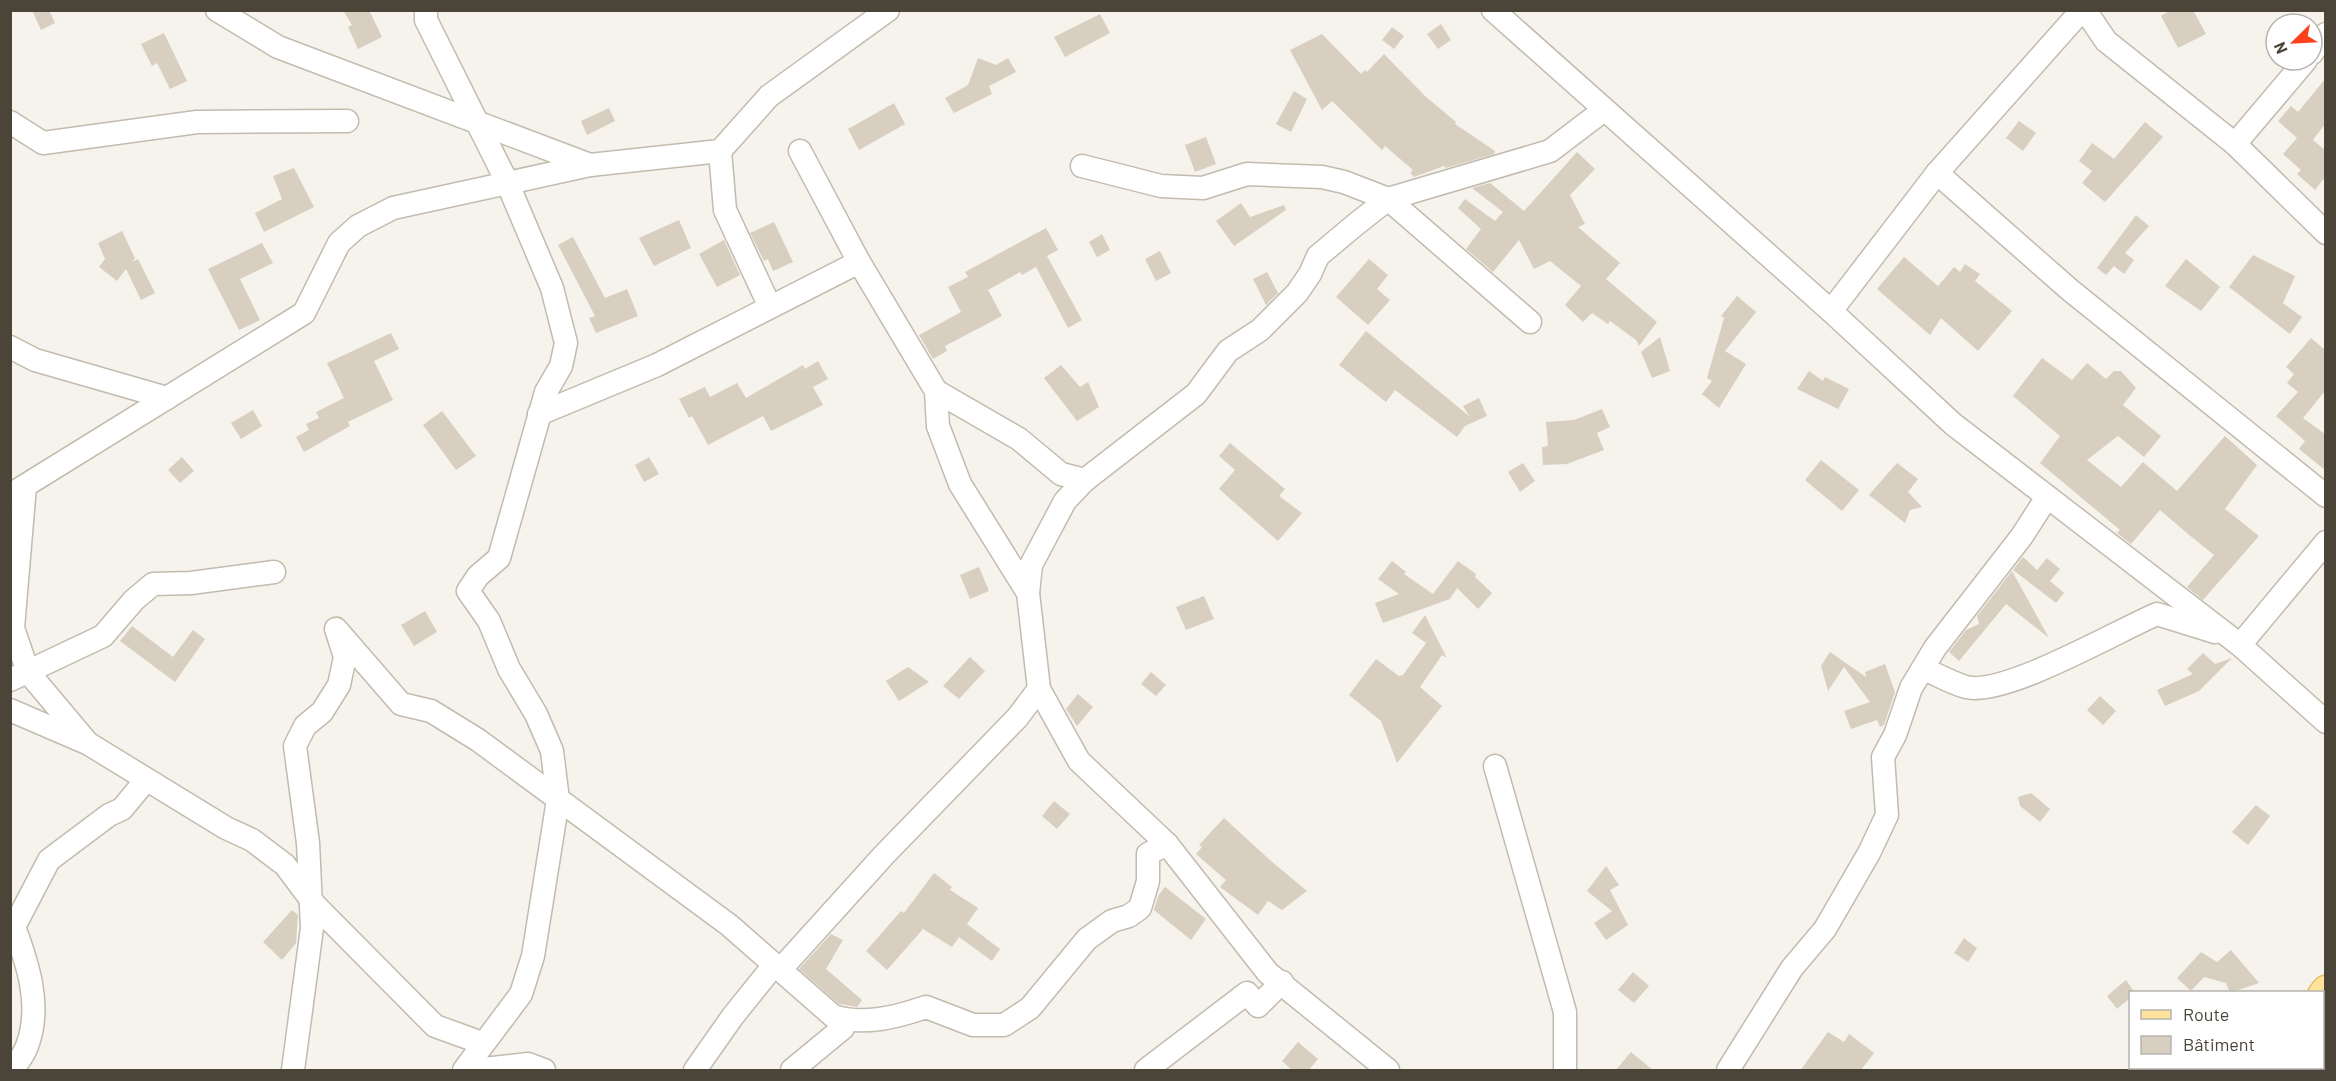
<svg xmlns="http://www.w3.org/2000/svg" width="2336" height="1081" viewBox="0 0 2336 1081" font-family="Barlow,sans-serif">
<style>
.building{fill:#d8cfc1}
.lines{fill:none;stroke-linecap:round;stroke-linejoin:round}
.minor-casing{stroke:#c2bbae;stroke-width:25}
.major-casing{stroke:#e6c16a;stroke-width:31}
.minor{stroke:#fff;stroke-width:22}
.major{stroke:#ffe39c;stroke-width:28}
</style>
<rect width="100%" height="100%" fill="#f6f3ec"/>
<g class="building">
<path d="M32,10h17l6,13 -14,7z"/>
<path d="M343,10h26l13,27 -24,12 -10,-22 4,-2z"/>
<path d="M2171,10h22l13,24 -28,14 -17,-32z"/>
<path d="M1100,14l10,19 -45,24 -11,-20z"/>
<path d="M1441,24l10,16 -13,9 -11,-15z"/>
<path d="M1392,27l12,9 -10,13 -12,-9z"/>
<path d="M164,33l23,48 -17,8 -13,-26 -5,3 -11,-22z"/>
<path d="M1322,34l39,40 4,-4 2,2 17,-18 41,42 31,26 -1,2 40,27 -1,3 -48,14 -2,-2 -30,11 -4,-4 3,-3 -28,-24 -3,4 -50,-49 -10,9 -32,-60z"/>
<path d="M978,58l18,7 12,-7 8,14 -27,14 3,8 -38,19 -9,-15 23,-13z"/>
<path d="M2325,79v45l-12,16 12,10v27l-10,13 -18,-16 4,-4 -18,-16 14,-16 -19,-17 13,-15 7,6z"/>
<path d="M1294,91l13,8 -16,33 -15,-8z"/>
<path d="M894,103l11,21 -46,26 -11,-21z"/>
<path d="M609,108l6,13 -28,14 -6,-14z"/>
<path d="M2019,121l17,12 -13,18 -17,-13z"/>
<path d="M2145,122l18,15 -58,65 -23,-19 10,-12 -13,-10 13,-18 22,16z"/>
<path d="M1206,137l10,27 -21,8 -10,-27z"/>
<path d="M1577,152l18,17 -25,26 15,29 -7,3 42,36 -14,16 51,43 -18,24 -3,-6 -26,-19 -2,3 -16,-11 -9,9 -18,-17 16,-19 -31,-25 -16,8 -15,-29 -26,32 -27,-23 15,-20 -23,-21 7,-9 30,22 8,-9 -31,-24 18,-5 34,28z"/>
<path d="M294,168l20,39 -50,25 -9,-19 27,-14 -9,-23z"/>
<path d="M1241,203l9,14 34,-12 2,5 -52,36 -18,-25z"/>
<path d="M2136,215l13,11 -24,27 9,7 -10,14 -10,-8 -8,9 -9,-7z"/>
<path d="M679,220l12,28 -37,18 -15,-28z"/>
<path d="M774,222l19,40 -20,9 -5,-12 -4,2 -14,-28z"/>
<path d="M1046,228l12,22 -11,6 35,64 -14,8 -32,-61 -14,8 -2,-3 -32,18 14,26 -57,30 2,5 -14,8 -14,-24 42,-23 -13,-25 20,-10 -3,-5z"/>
<path d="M122,231l13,27 -3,4 6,-3 17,34 -14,7 -15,-31 -9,12 -18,-14 6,-8 -7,-16z"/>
<path d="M1102,234l8,16 -13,7 -8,-15z"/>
<path d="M573,237l32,61 22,-9 11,27 -42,17 -7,-15 6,-2 -37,-71z"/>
<path d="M724,240l16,35 -23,12 -18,-33z"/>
<path d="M262,243l11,20 -33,16 20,41 -21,10 -31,-61z"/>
<path d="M1160,251l11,22 -15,8 -11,-22z"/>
<path d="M2253,255l42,21 -12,27 19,14 -12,17 -61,-47z"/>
<path d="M1904,257l34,29 16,-19 6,5 5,-8 15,10 -5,7 37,30 -34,40 -37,-33 -11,17 -53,-46z"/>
<path d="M1369,259l19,16 -11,14 13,11 -22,25 -32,-28z"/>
<path d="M2186,259l34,28 -19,24 -36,-25z"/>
<path d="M1267,272l11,21 -12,12 -13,-26z"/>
<path d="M1737,296l19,16 -31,39 21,13 -27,44 -17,-14 10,-13 -5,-3 17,-60 -3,-2z"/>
<path d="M1366,331l103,85 -6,-10 16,-8 8,18 -22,10 -8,11 -62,-47 -9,12 -47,-37z"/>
<path d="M391,333l8,16 -25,12 19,39 -45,22 2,4 -46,26 -8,-15 13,-7 -3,-6 13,-6 -3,-6 28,-14 -17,-35z"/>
<path d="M1660,337l10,34 -18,7 -11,-26z"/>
<path d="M2311,338l14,12v41l-22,27 22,16v36l-26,-21 6,-8 -29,-25 22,-24 -11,-9 7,-9 -8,-7z"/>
<path d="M2042,358l30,22 15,-17 19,16 8,-8h7l15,17 -13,17 38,31 -17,21 -26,-21 -31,24 34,27 22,-25 34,29 48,-55 32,29 -32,44 34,27 -56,64 -16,-13 27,-32 -26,-21 -28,-24 -29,34 -14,-11 3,-3 -80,-67 20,-27 -47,-40z"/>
<path d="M818,361l10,18 -15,8 10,18 -52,26 -8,-15 -55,29 -16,-29 -3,2 -10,-19 26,-12 5,10 27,-14 9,15 57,-33 2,4z"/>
<path d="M1061,365l19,22 8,-5 11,25 -22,14 -33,-43z"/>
<path d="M1809,371l14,10 2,-4 24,12 -11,20 -41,-20z"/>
<path d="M1602,409l8,18 -13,6 7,17 -37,14 -24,1 -1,-18 6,-1 -2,-24 28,-2z"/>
<path d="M253,410l9,16 -21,13 -10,-16z"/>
<path d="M442,411l34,45 -20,14 -33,-45z"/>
<path d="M1230,443l55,46 -6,7 23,17 -24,28 -59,-52 16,-19 -16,-14z"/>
<path d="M182,457l12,14 -14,12 -12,-13z"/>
<path d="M649,457l10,17 -15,8 -9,-17z"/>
<path d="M1821,460l38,30 -17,21 -37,-31z"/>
<path d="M1523,463l12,18 -15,11 -12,-20z"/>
<path d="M1897,463l21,16 -10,13 14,15 -12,3 -5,13 -36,-28z"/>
<path d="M2023,557l14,13 10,-12 13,11 -10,12 14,12 -8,10 -43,-33z"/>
<path d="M1392,561l14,11 -2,2 29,20 25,-33 18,13 -1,3 17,16 -14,16 -21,-21 -7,11 -67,24 -8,-20 24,-9 -21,-15z"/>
<path d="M979,567l10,24 -19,8 -10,-24z"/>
<path d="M2012,571l37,67 -43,-34 -47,57 -10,-9 17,-22 13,-6 -2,-8z"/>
<path d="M1204,596l10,23 -28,11 -10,-23z"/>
<path d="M425,611l12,21 -23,14 -13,-21z"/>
<path d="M1425,615l22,43 -5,-3 -22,32 22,19 -45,57 -16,-42 -32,-26 27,-36 23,17 4,-1 23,-32 -14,-10z"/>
<path d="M132,626l41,31 20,-27 12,9 -30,43 -55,-41z"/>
<path d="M1830,652l36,25 -1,-5 20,-8 10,28 -11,33 -4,2 -3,-7 -26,9 -7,-18 26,-9 -26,-35 -16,24 -7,-25z"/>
<path d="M2203,653l12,11 17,-6 -33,33 -34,15 -8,-16 36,-16 -6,-5z"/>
<path d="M970,657l15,14 -26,28 -16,-13z"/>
<path d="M908,667l21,15 -30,19 -13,-20z"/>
<path d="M1151,672l15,13 -10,11 -15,-12z"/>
<path d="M1078,694l15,13 -16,19 -11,-17z"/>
<path d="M2100,696l16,15 -13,14 -16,-15z"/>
<path d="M2031,793l19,16 -10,13 -20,-16 -2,-9z"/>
<path d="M1054,801l16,13 -13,15 -15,-13z"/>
<path d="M2256,805l14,11 -22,29 -16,-13z"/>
<path d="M1224,818l47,43 36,30 -25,19 -14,-9 -10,14 -38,-28 6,-7 -30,-26 6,-7 -3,-2z"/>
<path d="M1606,866l13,19 -9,5 18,35 -22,15 -12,-17 18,-12 -25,-20z"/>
<path d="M934,873l18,14 -2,3 28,18 -11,16 33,25 -8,12 -33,-24 -7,10 -29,-18 -36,41 -21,-19 35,-40 3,2z"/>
<path d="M1165,887l41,32 -15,21 -37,-30 4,-14z"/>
<path d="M292,910l6,5 -2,28 -14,17 -19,-18z"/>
<path d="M831,934l12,6 -17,29 36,31 -5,7 -18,-3 -40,-35z"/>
<path d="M1964,938l13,10 -9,14 -14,-9z"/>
<path d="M2231,950l28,33 -29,10 -4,-10 -22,-6 -13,14 -14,-13 24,-26 16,10z"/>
<path d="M1633,972l16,14 -15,17 -16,-13z"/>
<path d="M2126,980l9,13h-5v5l-13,11 -10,-13z"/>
<path d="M1828,1032l16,10 5,-8 25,19 -14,18h-60z"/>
<path d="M1298,1042l20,17 -10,12h-15l-11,-10z"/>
<path d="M1631,1052l23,19h-39z"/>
</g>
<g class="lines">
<g class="minor-casing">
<g id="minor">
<path d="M217,10l61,37 312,118"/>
<path d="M426,10v10l81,162 45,106 14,55 -5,23 -15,26 -47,166 -21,18 -10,15 21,30 20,48 27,45 16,37 6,49 -25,156 -12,38 -57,76"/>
<path d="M1493,10l338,301 122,113 287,221 86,77"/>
<path d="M2085,10l21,31 129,103 91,89"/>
<path d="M2312,53l14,-19"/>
<path d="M10,122l33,21 154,-21 150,-1"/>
<path d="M2235,144l71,-84"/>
<path d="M720,151l5,59 45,97"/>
<path d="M800,151l59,111 77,129 2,35 22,58 68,109"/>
<path d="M1082,166l79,20 42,2 44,-14 75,3 22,5 44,17 142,123"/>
<path d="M1937,173l133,117 256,206"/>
<path d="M1831,311l106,-138 145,-163"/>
<path d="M10,347l25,13 132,38"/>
<path d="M936,391l83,48 42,35 24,6"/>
<path d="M539,414l118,-49 202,-103"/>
<path d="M25,486l-12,142 15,44 58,69"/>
<path d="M10,495l294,-182 35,-70 19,-17 35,-18 197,-43 130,-14 49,-55 119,-86"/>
<path d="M2240,645l86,-103"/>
<path d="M1924,669c14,6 28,14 42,18 38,10 151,-56 191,-73l58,18"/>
<path d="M10,680l93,-44 31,-36 19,-16 38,-1 83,-11"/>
<path d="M10,710l79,34 137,84 26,12 33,25 30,40 120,121 47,17"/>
<path d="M1495,766l70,246v58"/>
<path d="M780,970l104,-115 133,-137 22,-29"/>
<path d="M12,1070c5,-7 12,-15 15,-24 15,-39 1,-82 -13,-119l35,-67 60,-45 13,-6 24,-29"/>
<path d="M293,1070l19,-142 -4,-85 -13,-97 10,-20 17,-14 17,-27 6,-28 -9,-28 65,75 30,7 47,29 251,185 104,91c30,10 64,1 93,-9l47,18h31l26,-17 57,-69 25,-18 17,-5 11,-8 8,-27v-27l19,-10"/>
<path d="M474,1070l54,-6 16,6"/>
<path d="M695,1070l38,-54 41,-51"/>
<path d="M792,1070l51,-42"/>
<path d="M1146,1070l101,-77 11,13 24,-24"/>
<path d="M1388,1070l-120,-97 -101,-129 -88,-83 -40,-72 -11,-96 3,-28 34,-64 20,-21 111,-86 32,-43 32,-21 37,-37 13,-19 8,-18 37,-31 33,-26 162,-48 54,-41"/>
<path d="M1728,1070l64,-102 33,-39 44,-76 18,-38 -4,-58 12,-22 16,-47 24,-40 87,-112 25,-39"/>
</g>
</g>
<g class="major-casing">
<g id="major">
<path d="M2322,995l4,-5"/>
<path d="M2268,1070l3,-2"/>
</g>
</g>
<use href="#minor" class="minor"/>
<use href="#major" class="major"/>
</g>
<rect width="2336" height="1081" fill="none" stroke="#4b4439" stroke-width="24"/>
<rect x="2129" y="991" width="195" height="78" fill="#ffffff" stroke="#b7b4b0" stroke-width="1.5"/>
<rect x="2141" y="1010" width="30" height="9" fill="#ffe39c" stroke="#b7b4b0" stroke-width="1.5"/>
<text x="2183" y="1021" font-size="18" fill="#4b4439">Route</text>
<rect x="2141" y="1036" width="30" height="18" fill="#d8cfc1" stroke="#b7b4b0" stroke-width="1.5"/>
<text x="2183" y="1051" font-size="18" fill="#4b4439">Bâtiment</text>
<g transform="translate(2294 42) rotate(246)"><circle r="28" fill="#ffffff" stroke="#b7b4b0" stroke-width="1.5"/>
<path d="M0-4.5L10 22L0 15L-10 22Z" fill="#fc3f1d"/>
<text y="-9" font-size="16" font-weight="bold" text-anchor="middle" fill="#4b4439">N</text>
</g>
</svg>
